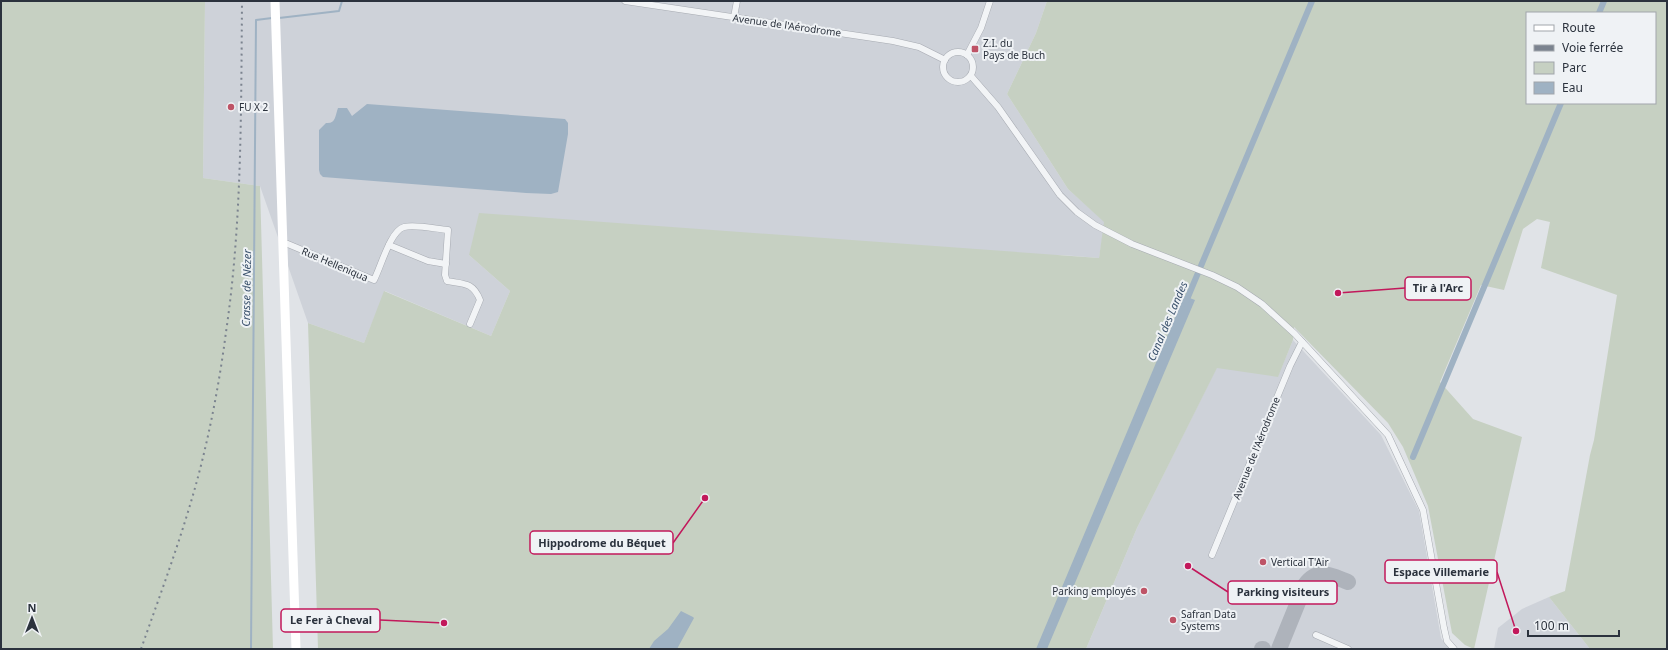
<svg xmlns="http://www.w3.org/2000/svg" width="1668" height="650" viewBox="0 0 1668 650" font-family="'Noto Sans',sans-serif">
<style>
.built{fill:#ced2d9}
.green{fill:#c6d0c2;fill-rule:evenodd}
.water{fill:#9fb2c3}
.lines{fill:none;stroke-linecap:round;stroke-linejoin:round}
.stream{stroke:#9fb2c3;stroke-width:2}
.canal{stroke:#9fb2c3;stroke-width:6}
.taxiway{stroke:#aeb3bb;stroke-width:16}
.street-casing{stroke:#a6aab1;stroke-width:7}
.street{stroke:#f2f4f6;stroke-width:6}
.secondary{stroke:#fff;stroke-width:9}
.rail{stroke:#7b838f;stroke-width:2;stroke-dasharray:2 4;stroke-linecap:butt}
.poi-dot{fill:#be5366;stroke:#eff2f5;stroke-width:1.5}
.labels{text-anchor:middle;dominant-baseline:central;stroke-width:4;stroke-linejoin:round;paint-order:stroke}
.street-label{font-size:10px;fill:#2b323d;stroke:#eff2f5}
.poi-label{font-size:10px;fill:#2b323d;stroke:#eff2f5;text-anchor:start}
.water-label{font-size:11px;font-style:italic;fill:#3a516c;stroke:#eff2f5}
.leader{fill:none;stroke:#c2185b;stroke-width:1.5}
.callout-dot{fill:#c2185b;stroke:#eff2f5;stroke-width:1.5}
.callout{fill:#eff2f5;stroke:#c2185b;stroke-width:1.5}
.callout-label{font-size:11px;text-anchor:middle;font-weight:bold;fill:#2b323d}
</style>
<rect width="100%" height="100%" fill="#e0e3e7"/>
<g class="built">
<path d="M205,1h842l-11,32 -29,61 61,95 37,33 -6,36 -37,-3h-593l41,36 -19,45 -106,-45 -21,52 -56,-20 -48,-137 -57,-8z"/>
<path d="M1293,340l88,95 38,76 22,127 8,11h-363l51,-121 80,-161 61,9z"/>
<path d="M1549,597l41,52h-96l4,-21 24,-19z"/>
</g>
<g class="green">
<path d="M1,1h204l-2,177 57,8 13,463h-272z"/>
<path d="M1047,1h620v648h-77l-41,-52 16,-6 25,-136 4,-15 23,-145 -76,-27 9,-46 -13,-3 -14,10 -19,61 -23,-5 -41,97 33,37 49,18 -48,212 -9,-4 -13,-12 -24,-127 -25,-59 -15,-24 -94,-96 -1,13 -15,37 -61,-9 -80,160 -51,121h-768l-10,-326 56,20 20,-52 107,45 19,-45 -41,-36 10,-42 620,45 5,-36 -36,-33 -61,-95 29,-61zM1527,13h128v90h-128z"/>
</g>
<g class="water">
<path d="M367,104l198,15 3,4v11l-10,58 -7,2 -25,-1 -203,-16 -3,-3 -1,-4v-40l7,-7c10,1 9,-7 12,-15h9l5,8z"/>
<path d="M1184,296l11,4 -148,349h-11z"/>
<path d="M681,611l12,6 1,1 -17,31h-28l5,-8 14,-12z"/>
</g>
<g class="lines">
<g class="stream">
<path d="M279,18l60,-7 3,-10"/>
<path d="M251,649l5,-629 16,-2"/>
</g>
<g class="canal">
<path d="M1599,13l5,-12"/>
<path d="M1185,304l127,-303"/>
<path d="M1413,457l148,-354"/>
</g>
<g class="taxiway">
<path d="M1262,649h1"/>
<path d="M1279,649l26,-64c13,-18 27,-9 43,-3"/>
</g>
<g class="street-casing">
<g id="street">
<path d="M625,1l268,40 26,6 26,13"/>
<path d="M734,17l3,-16"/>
<circle cx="958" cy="67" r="15"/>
<path d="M967,55l14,-27 9,-27"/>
<path d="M971,76l27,31 62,88 17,17 18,13 37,19 80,31 25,12 25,17 33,30 93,101 35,75 21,118 3,13 7,8"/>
<path d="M283,242l91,38c7,-13 16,-49 30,-53 11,-3 32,2 44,3l-3,45 2,6c17,3 26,1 33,19l-10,24"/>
<path d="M389,245l39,16 18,3"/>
<path d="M1212,555l78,-189 12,-24"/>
<path d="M1316,635l32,14"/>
</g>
</g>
<use href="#street" class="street"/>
<path class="secondary" d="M275,1l21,648"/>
<path class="rail" d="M141,649c18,-51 37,-102 52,-154 15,-52 26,-109 33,-163 16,-109 15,-221 16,-331"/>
</g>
<g class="poi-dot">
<rect x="971" y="45" width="8" height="8" rx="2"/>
<circle cx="231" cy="107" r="4"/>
<circle cx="1263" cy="562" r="4"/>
<circle cx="1144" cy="591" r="4"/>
<circle cx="1173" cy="620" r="4"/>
</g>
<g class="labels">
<g class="street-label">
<text transform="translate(787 25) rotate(8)">Avenue de l'Aérodrome</text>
<text transform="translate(335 264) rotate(23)">Rue Helleniqua</text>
<text transform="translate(1256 448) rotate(-68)">Avenue de l'Aérodrome</text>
</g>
<g class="poi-label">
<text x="983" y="43">Z.I. du<tspan x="983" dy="12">Pays de Buch</tspan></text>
<text x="239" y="107">FU X 2</text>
<text x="1271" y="562">Vertical T'Air</text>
<text x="1136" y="591" text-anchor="end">Parking employés</text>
<text x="1181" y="614">Safran Data<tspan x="1181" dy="12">Systems</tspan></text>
</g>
<g class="water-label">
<text transform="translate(246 288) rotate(-89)">Crasse de Nézer</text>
<text transform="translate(1167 321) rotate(-67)">Canal des Landes</text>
</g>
</g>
<path class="leader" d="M1338 293L1405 288M705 498L673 543M1516 631L1497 572M1188 566L1228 592M444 623L380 620"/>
<g class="callout-dot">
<circle cx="1338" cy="293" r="4"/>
<circle cx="705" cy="498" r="4"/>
<circle cx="1516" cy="631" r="4"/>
<circle cx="1188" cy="566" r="4"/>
<circle cx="444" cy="623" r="4"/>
</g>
<g class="callout">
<rect x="1405" y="277" width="66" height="23" rx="4"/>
<rect x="530" y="531" width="143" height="23" rx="4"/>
<rect x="1385" y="560" width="112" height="23" rx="4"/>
<rect x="1228" y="581" width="109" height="23" rx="4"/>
<rect x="281" y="609" width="99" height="23" rx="4"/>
</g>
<g class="callout-label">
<text x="1438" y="292">Tir à l'Arc</text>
<text x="602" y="547">Hippodrome du Béquet</text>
<text x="1441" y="576">Espace Villemarie</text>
<text x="1283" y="596">Parking visiteurs</text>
<text x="331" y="624">Le Fer à Cheval</text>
</g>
<rect width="1668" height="650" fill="none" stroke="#2b323d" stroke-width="4"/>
<rect x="1526" y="12" width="130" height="92" fill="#eff2f5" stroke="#a1a5ab"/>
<rect x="1534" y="25" width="20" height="6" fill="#ffffff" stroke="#a1a5ab"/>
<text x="1562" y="32" font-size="12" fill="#2b323d">Route</text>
<rect x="1534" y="45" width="20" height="6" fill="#7b838f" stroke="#a1a5ab"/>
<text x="1562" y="52" font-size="12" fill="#2b323d">Voie ferrée</text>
<rect x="1534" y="62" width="20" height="12" fill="#c6d0c2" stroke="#a1a5ab"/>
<text x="1562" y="72" font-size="12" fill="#2b323d">Parc</text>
<rect x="1534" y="82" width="20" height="12" fill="#9fb2c3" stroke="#a1a5ab"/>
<text x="1562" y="92" font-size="12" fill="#2b323d">Eau</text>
<g transform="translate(32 618)" stroke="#eff2f5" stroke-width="3" paint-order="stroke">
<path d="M0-3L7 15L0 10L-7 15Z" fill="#2b323d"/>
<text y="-6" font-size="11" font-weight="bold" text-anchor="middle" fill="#2b323d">N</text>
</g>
<path d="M1528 630v6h91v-6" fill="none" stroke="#2b323d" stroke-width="2"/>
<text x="1534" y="630" font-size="12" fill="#2b323d" stroke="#eff2f5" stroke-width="3" paint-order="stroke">100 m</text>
</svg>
